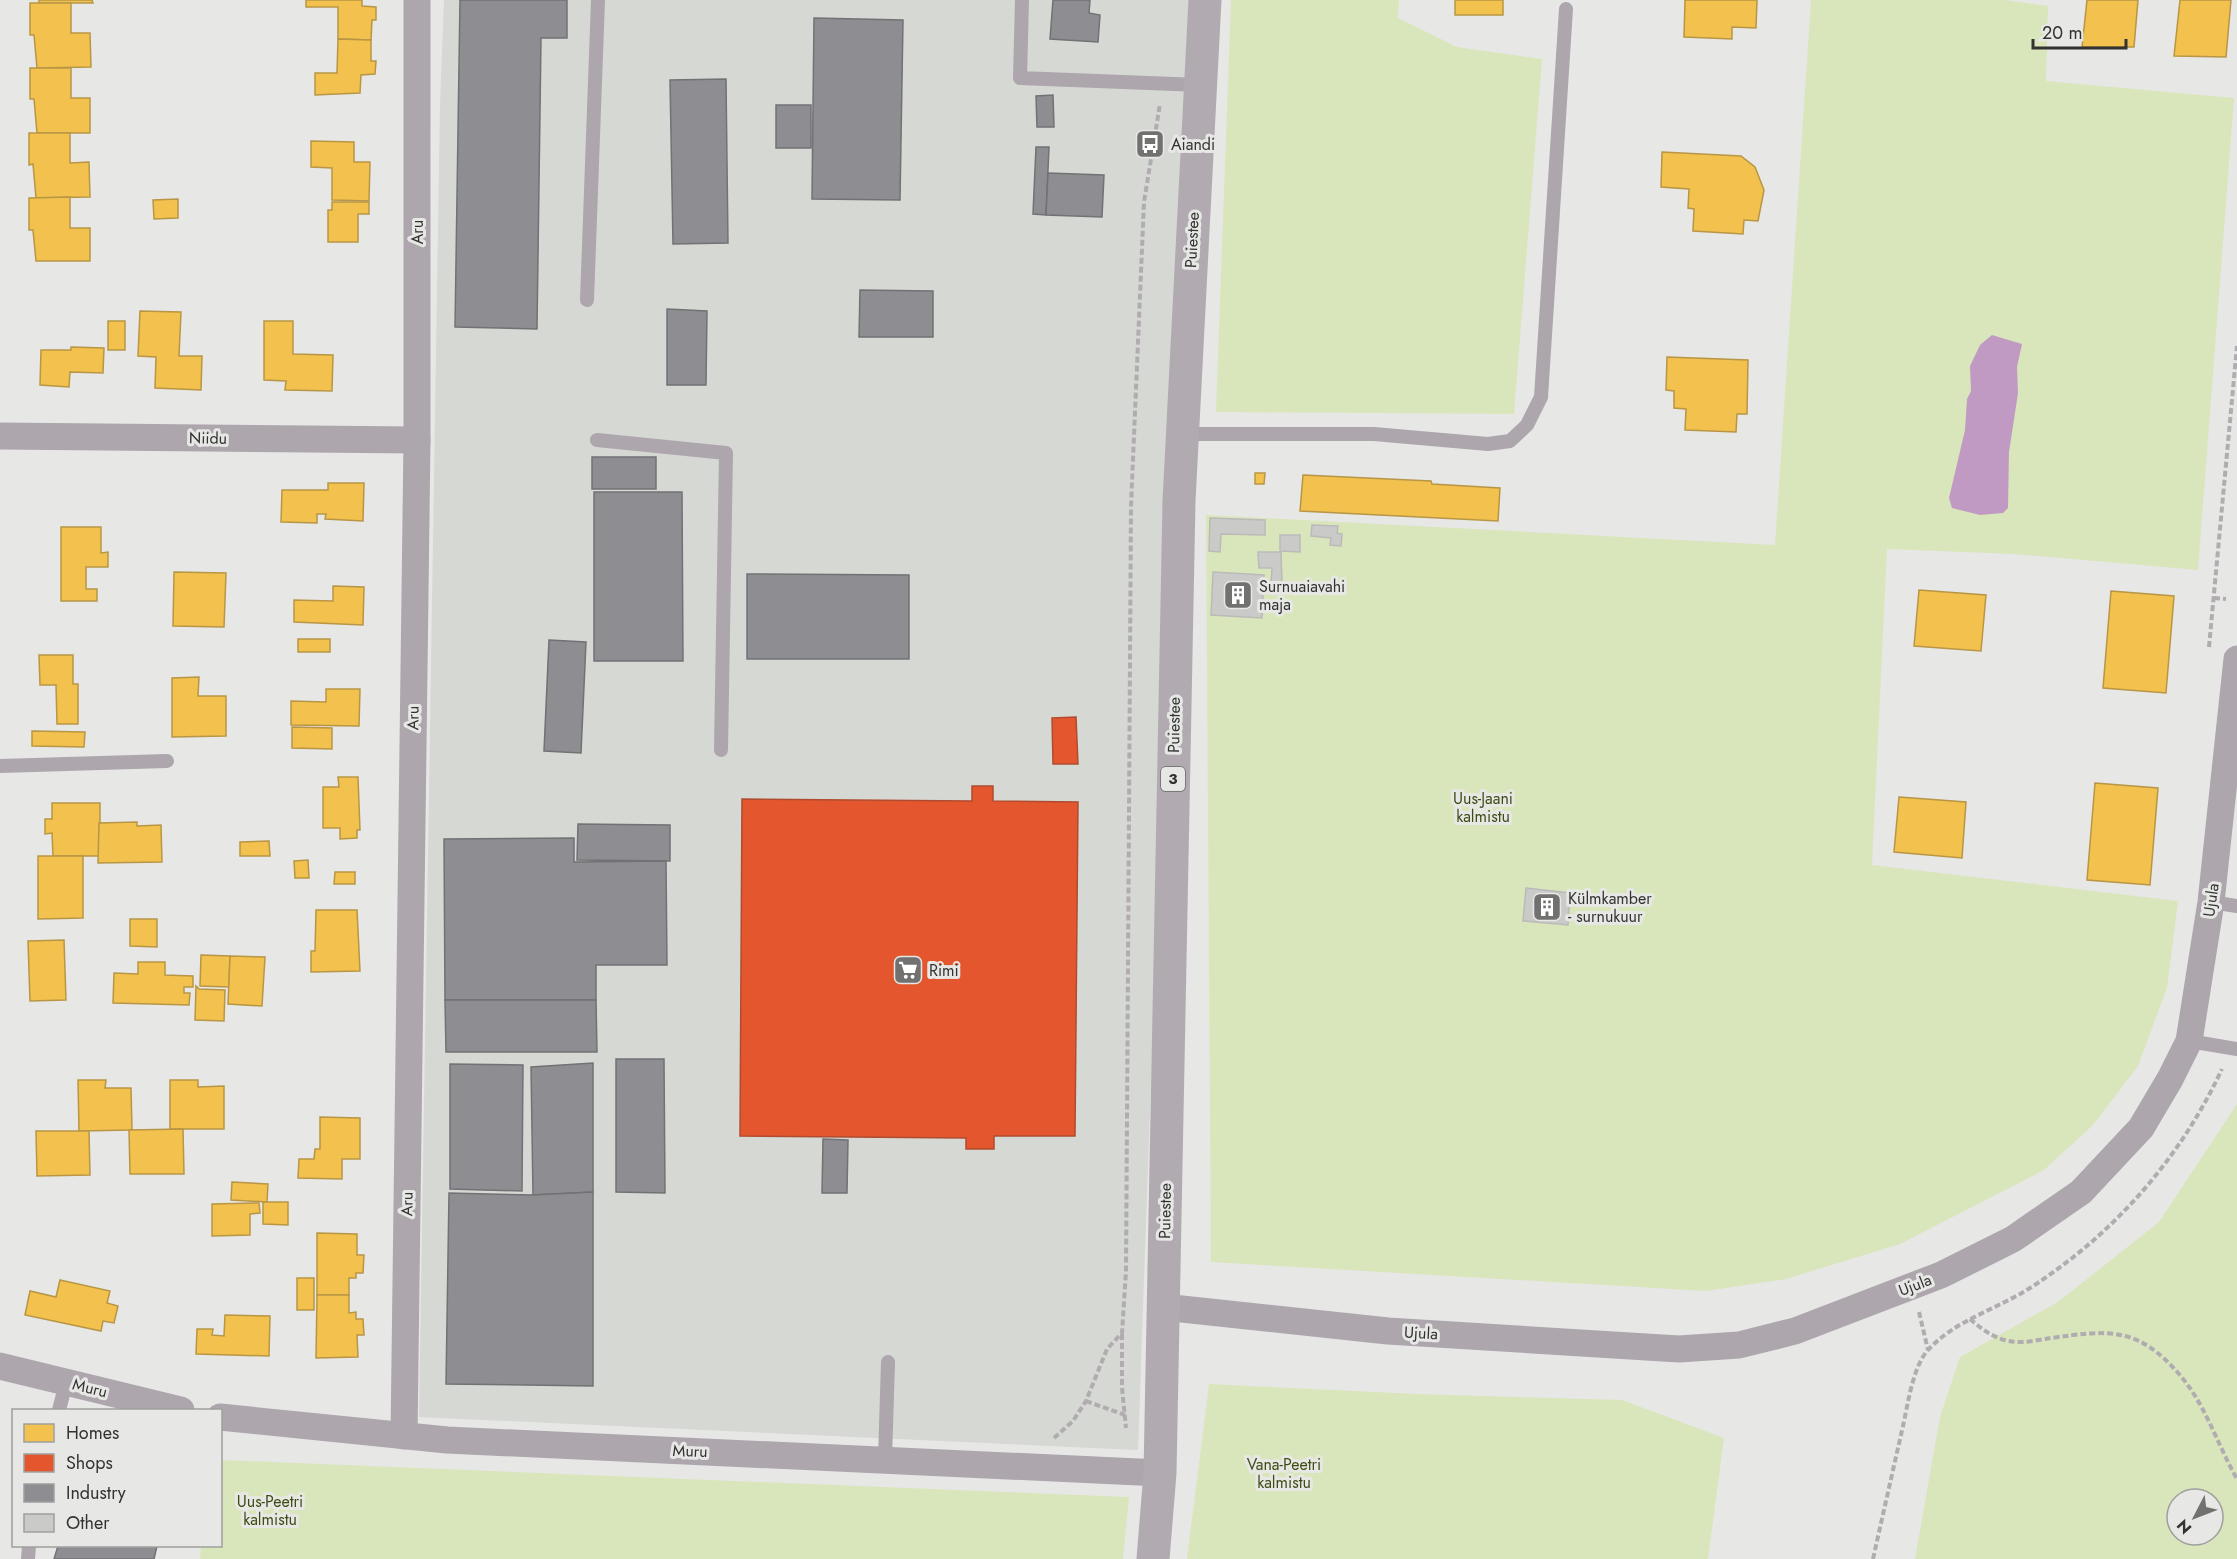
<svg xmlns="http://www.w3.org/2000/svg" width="2237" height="1559" viewBox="0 0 2237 1559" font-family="Jost,sans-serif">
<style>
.built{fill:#d6d8d3}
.green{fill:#d9e6bb;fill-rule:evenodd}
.water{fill:#c19ac3}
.homes{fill:#f2c14e;stroke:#b89645;stroke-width:1.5}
.shops{fill:#e4572e;stroke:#af4c2f;stroke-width:1.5}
.industry{fill:#8d8d92;stroke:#727275;stroke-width:1.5}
.building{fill:#cacac9;stroke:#babab9;stroke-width:1.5}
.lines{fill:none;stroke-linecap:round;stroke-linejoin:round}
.path{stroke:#b0acb0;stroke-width:4;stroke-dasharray:6 3;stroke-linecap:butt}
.service{stroke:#ada6ad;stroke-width:14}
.minor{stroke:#ada6ad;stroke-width:27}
.trunk{stroke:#b2aab1;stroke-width:33}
.labels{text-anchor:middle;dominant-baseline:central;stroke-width:6;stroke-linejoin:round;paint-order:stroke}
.shield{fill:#e7e8e5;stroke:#686967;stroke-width:1.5}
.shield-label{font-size:15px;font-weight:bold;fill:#323331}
.poi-label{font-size:16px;fill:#323331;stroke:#e7e8e5;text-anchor:start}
.street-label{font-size:16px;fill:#323331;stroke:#e7e8e5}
.park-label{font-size:16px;fill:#3e4c13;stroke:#e7e8e5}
</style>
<rect width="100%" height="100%" fill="#e7e7e6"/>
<path class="built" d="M444,0h745l-51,1450 -719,-33 21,-1312z"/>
<g class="green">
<path d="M1231,0h168l-1,18 59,29 85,12 -28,355 -298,-2z"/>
<path d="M1811,0h193l44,6 -2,75 188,17 -36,472 -184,-16 -127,-5 -15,316 306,36 -11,87 -29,78 -45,59 -49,45 -144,74 -114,35 -80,12 -495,-29 -5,-747 569,30z"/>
<path d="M2237,1104v455h-322l25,-142 20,-60 98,-55 101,-80zM2177,1499h36v36h-36z"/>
<path d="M1209,1384l207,10 206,6 102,38 -16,121h-521z"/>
<path d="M221,1460l908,37 -6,62h-923l1,-13h19z"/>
</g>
<path class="water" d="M1992,335l30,9 -5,23 1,26 -9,59 -1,56 -5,5 -23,2 -28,-7 -3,-10 16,-68 2,-31 4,-8 -1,-25 10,-21z"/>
<g class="homes">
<path d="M39,0h53l1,3h-54z"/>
<path d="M306,0h56v6l14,1v13h-4l-1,20 -33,-1v-32h-32z"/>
<rect x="1455" y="0" width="48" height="15"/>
<path d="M1685,0h72l-1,28 -24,-1v12l-48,-2z"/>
<path d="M2087,0h51l-4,47h-52z"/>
<path d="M2180,0h51l-5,57 -52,-1z"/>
<path d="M30,3h41v30h19l1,34 -54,1 -3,-33h-4z"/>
<path d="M338,39l33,1v21h5l-1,13 -14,1 -1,18 -45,2v-22h22z"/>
<path d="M30,68h41v30h19v35h-53l-3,-34h-4z"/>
<path d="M29,133h41v30l19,-1 1,35 -54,1 -3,-34 -4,1z"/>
<path d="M311,141l43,1v20h16l-1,39 -37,-1v-32l-21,-1z"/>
<path d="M1662,152l79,4 14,11 9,23 -6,31 -14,-1 -1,14 -50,-3 1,-22 -6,-1 1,-19 -28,-2z"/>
<path d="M70,197v31h20v33h-54l-3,-31h-4v-32z"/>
<path d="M178,199v19l-24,1 -1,-19z"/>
<path d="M332,202h37v12h-11v28h-30v-32h4z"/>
<path d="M140,311l41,1 -2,44h23l-1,34 -46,-2 1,-31 -18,-1z"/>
<rect x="108" y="321" width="17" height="29"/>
<path d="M264,321h29v33l40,1 -1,36 -47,-1 1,-9 -22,-1z"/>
<path d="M71,347l33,1 -1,25 -33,-1 -1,15 -29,-2 1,-35h30z"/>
<path d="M1667,357l81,3 -1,54h-10l-1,18 -51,-2 1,-21 -12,-1v-17l-8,-1z"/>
<path d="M1255,473h10l-1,11h-9z"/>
<path d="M1303,475l128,6 1,3 68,4 -2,33 -198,-10z"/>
<path d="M328,483h36l-1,38 -38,-2 1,-5h-9v9l-36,-1 1,-32h46z"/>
<path d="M61,527h40v26l7,-1v15h-22v22h11v12h-36z"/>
<path d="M174,572l52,1 -2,54 -51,-1z"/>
<path d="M333,586l31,1 -1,38 -69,-3v-22l39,1z"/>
<path d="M1919,590l67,5 -5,56 -67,-5z"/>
<path d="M2111,591l63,5 -8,97 -63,-5z"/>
<rect x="298" y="639" width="32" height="13"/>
<path d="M39,655h34v29h5v40h-21l-1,-39h-16z"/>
<path d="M199,677l-1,19h28v40l-54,1v-59z"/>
<path d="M326,689h34l-1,37 -68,-1v-24l35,1z"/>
<path d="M292,727l40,1v21l-40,-1z"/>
<path d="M32,731l53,1 -1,15 -52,-1z"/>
<path d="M338,777h20l2,53h-3v8l-17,1v-11h-17v-41h16z"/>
<path d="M2095,783l63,5 -8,97 -63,-5z"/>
<path d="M1899,797l67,5 -4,56 -68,-6z"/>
<path d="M52,803h48v53h-47l-1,-23 -7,1v-15h7z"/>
<path d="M137,822v4l24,-1 1,37 -64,1 1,-40z"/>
<path d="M269,841l1,15h-30v-14z"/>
<path d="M38,856h45v62l-45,1z"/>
<path d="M308,860l1,18h-14l-1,-17z"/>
<path d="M335,872h20v12h-21z"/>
<path d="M316,910h41l3,61 -49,1v-21h4z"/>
<path d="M130,919h27v28l-27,-1z"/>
<path d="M64,940l2,60 -36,1 -2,-60z"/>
<path d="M201,955l29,1 -1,31 -29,-1z"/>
<path d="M230,956l35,1 -3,49 -34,-2z"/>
<path d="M138,962h27v13l28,1v11h-9v6h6l-1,12 -76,-2 1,-30 24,1z"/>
<path d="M196,986l3,3 26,1 -1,31 -29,-1z"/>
<path d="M78,1080h28l-1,8h26l1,42 -53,1z"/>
<path d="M170,1080h28v7l26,-1v43h-54z"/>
<path d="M320,1117l40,1v41h-18v20l-44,-1 1,-19h15l1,-10h5z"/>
<path d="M183,1129l1,45h-54l-1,-44z"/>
<path d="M36,1131h53l1,44 -53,1z"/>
<path d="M232,1182l36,2 -1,18 -36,-2z"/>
<path d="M263,1202h25v23l-25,-1z"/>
<path d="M259,1203l1,10 -10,1v21l-38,1v-32z"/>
<path d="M317,1233l40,1v21h7l-1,18h-7v5h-7v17h-32z"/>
<rect x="297" y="1278" width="17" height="32"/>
<path d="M60,1280l50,11 -3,12 11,3 -4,17 -11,-2 -2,10 -76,-16 5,-24 26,6z"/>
<path d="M317,1295h32v18l7,-1v7h7l1,16h-7l1,22 -42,1z"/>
<path d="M225,1315l45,1 -1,40 -73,-2 1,-25h16l-1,6 12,1z"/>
</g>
<g class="shops">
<path d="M1076,717l2,47h-25l-1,-46z"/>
<path d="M972,786h21v15l85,1 -3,334h-81v13h-28v-11l-226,-2 2,-337 230,2z"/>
</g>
<g class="industry">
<path d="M460,0h107v38h-26l-4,291 -82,-2z"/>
<path d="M1053,0h37l-1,13 11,2 -2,27 -48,-3z"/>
<path d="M814,18l89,2 -3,180 -88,-1z"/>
<path d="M726,79l2,164 -55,1 -3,-164z"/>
<path d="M1053,95l1,32h-17l-1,-31z"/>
<rect x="776" y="105" width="35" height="43"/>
<path d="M1036,147h13l-3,68 -13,-1z"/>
<path d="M1048,173l56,2 -2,42 -56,-2z"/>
<path d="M860,290l73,1v46h-74z"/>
<path d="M667,309l40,2 -1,74h-39z"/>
<rect x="592" y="457" width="64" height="32"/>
<path d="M594,492h88l1,169h-89z"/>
<path d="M747,574l162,1v84h-162z"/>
<path d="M549,640l37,2 -5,111 -37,-2z"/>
<path d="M578,824l92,1v36l-93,-1z"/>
<path d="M574,838v24l92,-1 1,104h-71v35h-151l-1,-161z"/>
<path d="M445,1000h151l1,52h-151z"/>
<path d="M616,1059h48l1,134 -49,-1z"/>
<path d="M593,1063v129l-60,3 -2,-128z"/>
<path d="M450,1064l73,1 -1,126 -72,-2z"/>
<path d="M823,1139l25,1 -1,53h-25z"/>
<path d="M593,1192v194l-147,-2 3,-191 84,2z"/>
<path d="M58,1546h99l-3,13h-100z"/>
</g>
<g class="building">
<path d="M1210,518l55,2v15l-44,-1 -1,18 -11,-1z"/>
<path d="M1312,525l26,1 -1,7 5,1 -1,12 -11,-1 1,-7 -20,-2z"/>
<path d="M1280,535h20v17l-20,-1z"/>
<path d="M1258,552h23l1,31h-11l1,-15h-13z"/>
<path d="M1213,572l51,3 -2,43 -51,-3z"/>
<path d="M1526,888l44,5 -2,32 -45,-4z"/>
</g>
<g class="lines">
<g class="path">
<path d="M2214,598l12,1"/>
<path d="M2209,647l28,-301"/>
<path d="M1919,1312l9,38"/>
<path d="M1970,1319c12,10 23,19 39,22 13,3 29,-1 42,-3 58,-8 86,-12 128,36 27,31 38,70 58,105"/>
<path d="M1122,1334v54l4,40"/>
<path d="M1086,1401l39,14"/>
<path d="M1054,1438l19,-17 13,-20 21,-52 15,-16 4,-62 5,-765 13,-304 16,-98"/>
<path d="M1873,1559c10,-45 20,-89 30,-133 5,-22 10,-61 26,-77 27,-29 68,-40 101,-61 84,-54 150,-129 192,-219"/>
</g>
<g class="service">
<path d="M1022,0l-2,78 180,7"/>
<path d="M587,300l11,-300"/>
<path d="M1182,434h192l114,10 22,-3 17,-16 14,-28 25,-388"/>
<path d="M597,440l129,13 -5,297"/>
<path d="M0,766l167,-5"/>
<path d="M2211,902l26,4"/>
<path d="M2189,1041l48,8"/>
<path d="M59,1410l7,-27"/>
<path d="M885,1459l3,-97"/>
<path d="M28,1559l1,-13"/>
</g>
<g class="minor">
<path d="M0,436l417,4"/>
<path d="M1163,1307l225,24 291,18 60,-4 56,-14 146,-56 72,-36 68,-47 60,-64 29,-49 19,-38 22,-139 26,-243"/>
<path d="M0,1366l181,44"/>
<path d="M220,1417l227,23 713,33"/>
<path d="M404,1436l13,-996v-440"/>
</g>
<path class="trunk" d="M1153,1559l7,-86 19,-972 26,-501"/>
</g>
<defs>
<g id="bus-square" transform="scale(1.5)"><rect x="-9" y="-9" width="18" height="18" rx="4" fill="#717270" stroke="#e7e8e5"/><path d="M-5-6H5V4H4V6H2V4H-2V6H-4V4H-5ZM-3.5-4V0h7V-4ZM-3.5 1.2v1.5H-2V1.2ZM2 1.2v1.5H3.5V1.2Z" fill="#fff"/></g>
<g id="building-square" transform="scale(1.5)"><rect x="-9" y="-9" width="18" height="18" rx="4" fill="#717270" stroke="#e7e8e5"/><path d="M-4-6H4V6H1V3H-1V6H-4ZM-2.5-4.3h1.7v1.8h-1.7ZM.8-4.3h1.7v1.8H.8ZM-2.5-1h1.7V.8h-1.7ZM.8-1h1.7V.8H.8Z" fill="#fff"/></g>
<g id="supermarket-square" transform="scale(1.5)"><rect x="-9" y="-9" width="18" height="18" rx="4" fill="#717270" stroke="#e7e8e5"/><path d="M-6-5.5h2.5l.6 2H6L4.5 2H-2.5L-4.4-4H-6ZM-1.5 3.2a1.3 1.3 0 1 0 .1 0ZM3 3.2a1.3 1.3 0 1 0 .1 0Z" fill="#fff"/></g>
</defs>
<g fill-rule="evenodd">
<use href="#bus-square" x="1150" y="144"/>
<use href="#building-square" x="1238" y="595"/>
<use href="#building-square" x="1547" y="907"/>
<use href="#supermarket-square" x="908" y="970"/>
</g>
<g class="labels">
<rect class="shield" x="1161" y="767" width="24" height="24" rx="4.5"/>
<g class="shield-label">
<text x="1173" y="779">3</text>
</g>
<g class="poi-label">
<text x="1171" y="144">Aiandi</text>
<text x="1259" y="586">Surnuaiavahi<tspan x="1259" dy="18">maja</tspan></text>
<text x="1568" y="898">Külmkamber<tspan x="1568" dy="18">- surnukuur</tspan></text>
<text x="929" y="970">Rimi</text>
</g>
<g class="street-label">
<text transform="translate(417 232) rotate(-90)">Aru</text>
<text transform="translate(1192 240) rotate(-87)">Puiestee</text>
<text transform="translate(208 438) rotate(1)">Niidu</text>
<text transform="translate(413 718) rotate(-89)">Aru</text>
<text transform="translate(1174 725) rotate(-89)">Puiestee</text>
<text transform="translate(2211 900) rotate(-82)">Ujula</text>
<text transform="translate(407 1204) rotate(-89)">Aru</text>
<text transform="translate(1165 1211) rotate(-89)">Puiestee</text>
<text transform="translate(1915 1285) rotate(-21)">Ujula</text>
<text transform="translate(1421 1333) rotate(3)">Ujula</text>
<text transform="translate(90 1388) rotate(14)">Muru</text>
<text transform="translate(690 1451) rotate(2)">Muru</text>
</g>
<g class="park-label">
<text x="1483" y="798">Uus-Jaani<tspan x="1483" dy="18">kalmistu</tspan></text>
<text x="1284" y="1464">Vana-Peetri<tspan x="1284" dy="18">kalmistu</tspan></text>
<text x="270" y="1501">Uus-Peetri<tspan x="270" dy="18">kalmistu</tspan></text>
</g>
</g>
<rect x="12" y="1409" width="210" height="138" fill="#e7e8e5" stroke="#9fa09d" stroke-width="1.5"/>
<rect x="24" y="1424" width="30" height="18" fill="#f2c14e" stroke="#9fa09d" stroke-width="1.5"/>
<text x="66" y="1439" font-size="18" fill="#323331">Homes</text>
<rect x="24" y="1454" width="30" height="18" fill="#e4572e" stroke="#9fa09d" stroke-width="1.5"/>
<text x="66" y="1469" font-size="18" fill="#323331">Shops</text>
<rect x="24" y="1484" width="30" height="18" fill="#8d8d92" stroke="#9fa09d" stroke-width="1.5"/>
<text x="66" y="1499" font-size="18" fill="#323331">Industry</text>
<rect x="24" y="1514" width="30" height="18" fill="#cacac9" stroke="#9fa09d" stroke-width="1.5"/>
<text x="66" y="1529" font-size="18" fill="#323331">Other</text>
<g transform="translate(2195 1517) rotate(228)"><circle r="28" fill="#e7e8e5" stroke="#9fa09d" stroke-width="1.5"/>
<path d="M0-4.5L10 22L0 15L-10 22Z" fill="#717270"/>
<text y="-9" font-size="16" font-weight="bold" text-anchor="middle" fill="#323331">N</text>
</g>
<path d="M2033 39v9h93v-9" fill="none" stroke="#323331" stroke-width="3"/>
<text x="2042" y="39" font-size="18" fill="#323331" stroke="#e7e8e5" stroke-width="4.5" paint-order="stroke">20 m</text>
</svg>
